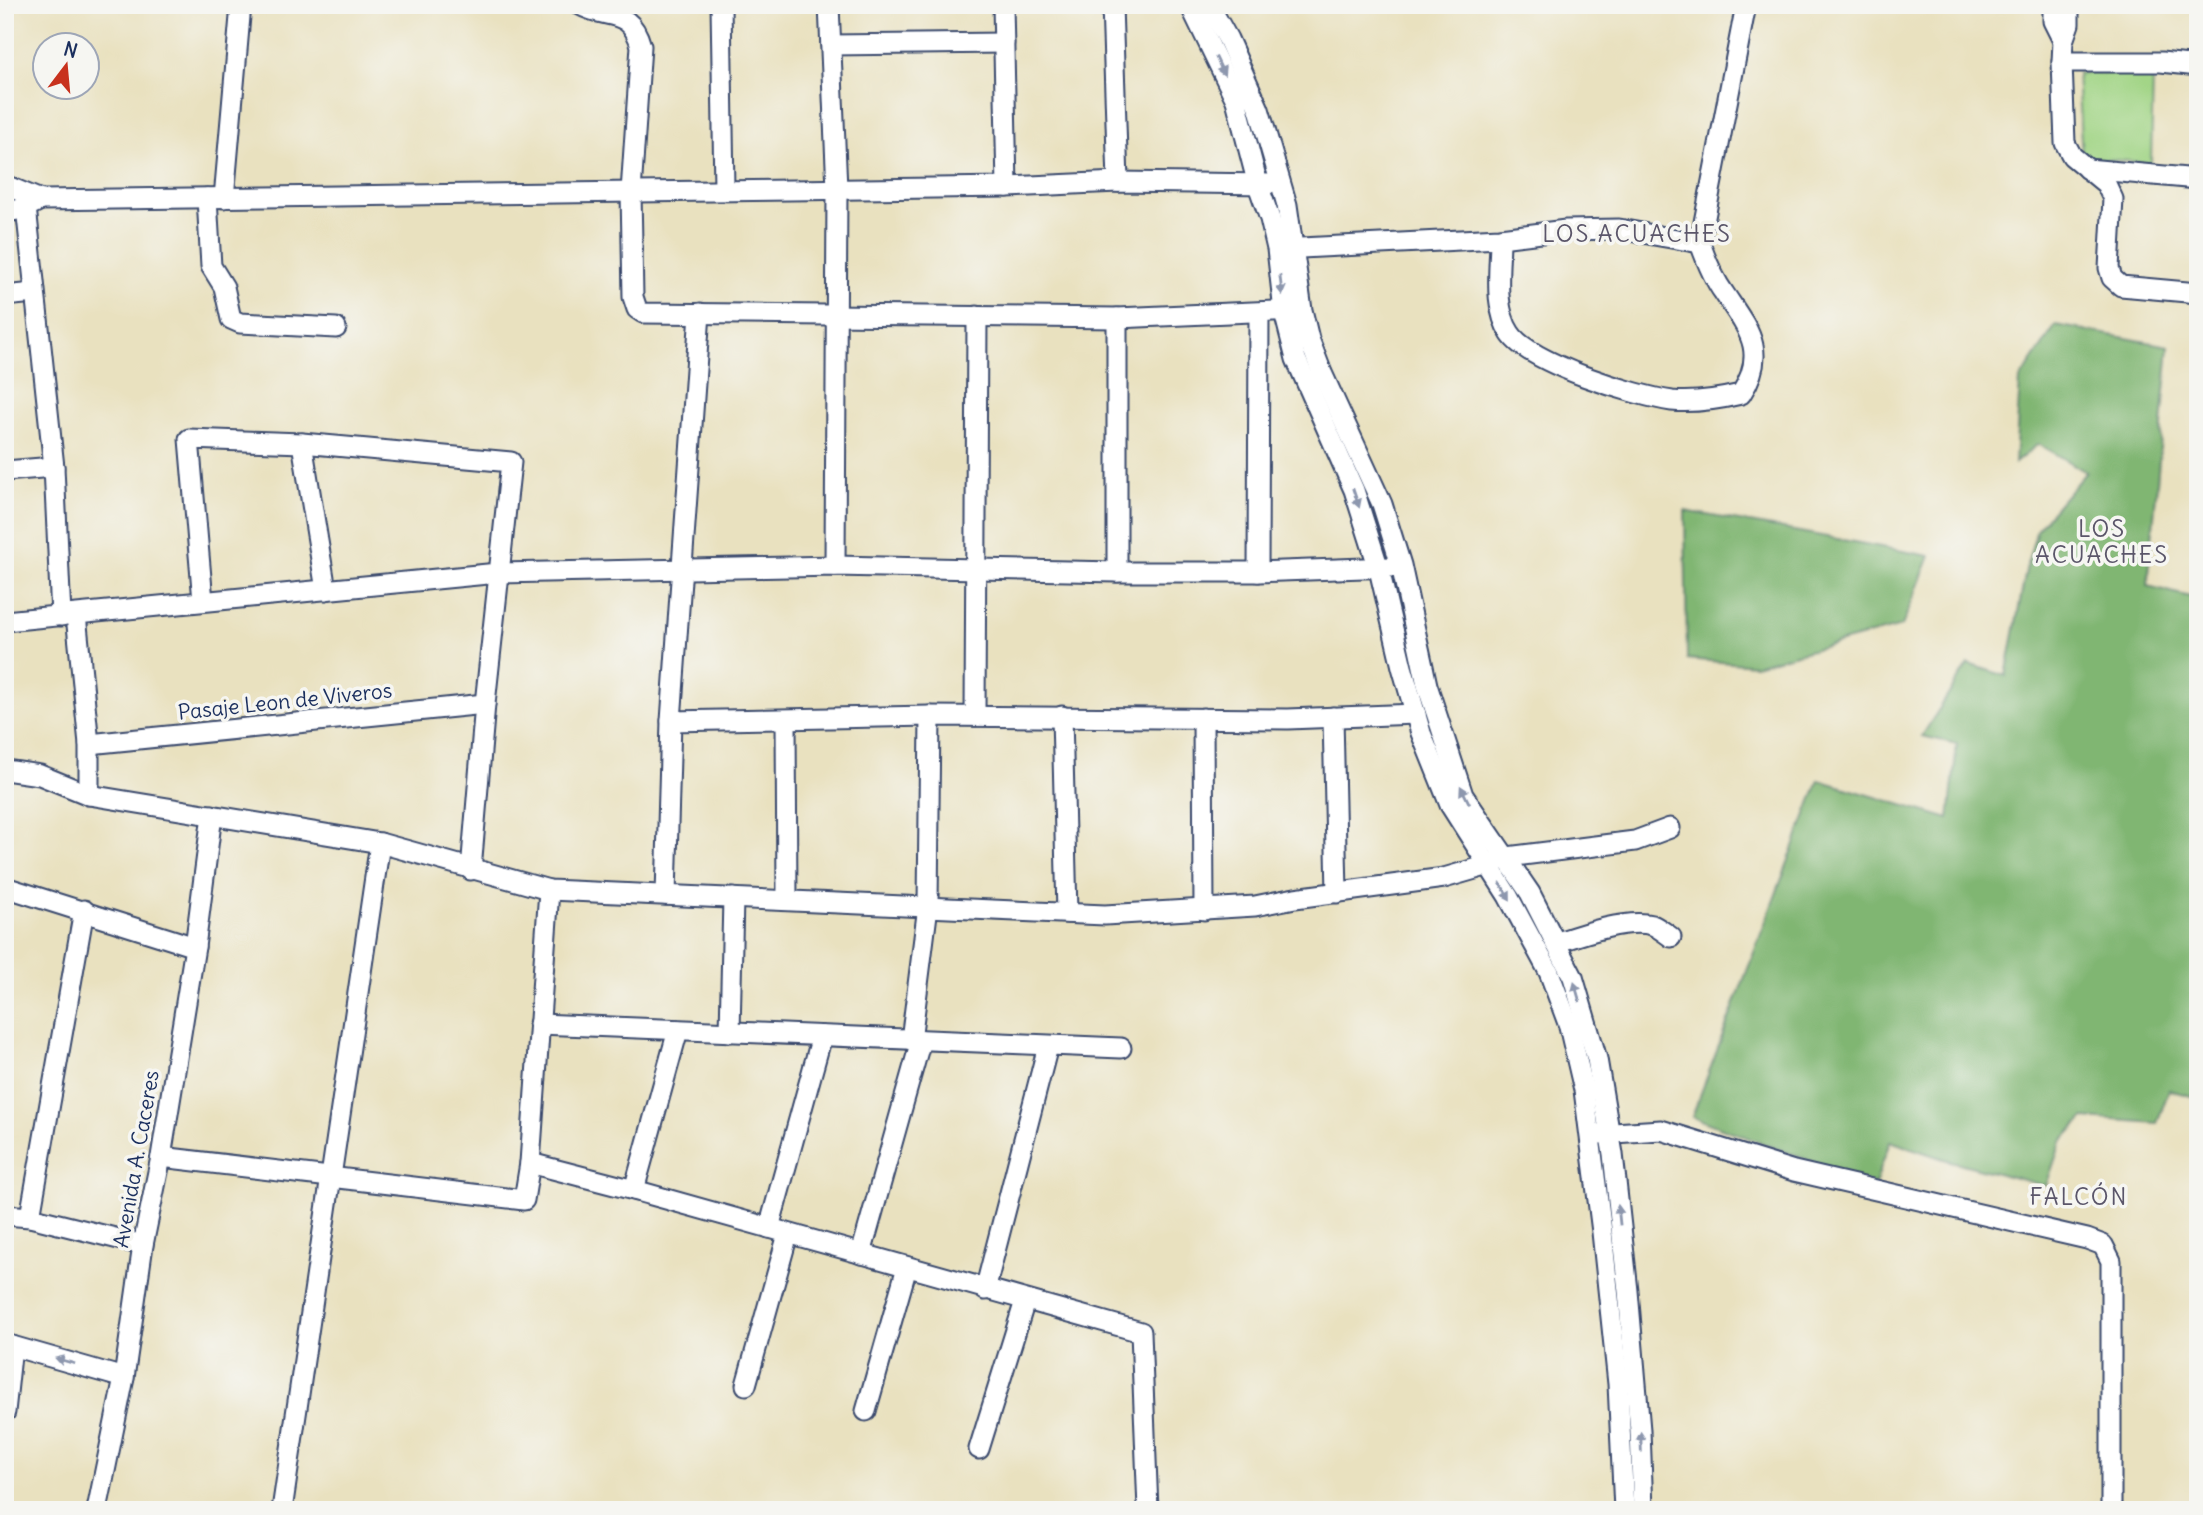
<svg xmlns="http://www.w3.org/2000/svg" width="2203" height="1515" viewBox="0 0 2203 1515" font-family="Delius,sans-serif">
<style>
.green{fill:#a0d484;stroke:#5e8271;stroke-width:2}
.forest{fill:#80b672;stroke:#4e7268;stroke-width:2}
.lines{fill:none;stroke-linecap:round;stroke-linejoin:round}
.minor-casing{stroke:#3a4a6d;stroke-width:23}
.minor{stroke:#fff;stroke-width:19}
.oneway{fill:#8d97ae}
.labels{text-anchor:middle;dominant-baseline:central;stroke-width:7;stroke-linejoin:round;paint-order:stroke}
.street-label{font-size:21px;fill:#1b2f5e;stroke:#f6f6f2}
.neighbourhood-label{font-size:23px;letter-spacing:2px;fill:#5b566a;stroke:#f6f6f2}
</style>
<rect width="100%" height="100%" fill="#f6f6f2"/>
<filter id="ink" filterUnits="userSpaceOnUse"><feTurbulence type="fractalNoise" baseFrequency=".0143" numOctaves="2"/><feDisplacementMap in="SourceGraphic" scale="14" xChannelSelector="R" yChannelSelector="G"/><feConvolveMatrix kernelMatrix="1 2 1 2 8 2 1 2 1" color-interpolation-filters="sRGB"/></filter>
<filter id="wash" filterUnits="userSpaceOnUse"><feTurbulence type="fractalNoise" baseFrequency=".00686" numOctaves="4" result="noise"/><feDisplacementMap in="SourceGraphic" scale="28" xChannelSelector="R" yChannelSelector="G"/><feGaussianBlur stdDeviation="1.57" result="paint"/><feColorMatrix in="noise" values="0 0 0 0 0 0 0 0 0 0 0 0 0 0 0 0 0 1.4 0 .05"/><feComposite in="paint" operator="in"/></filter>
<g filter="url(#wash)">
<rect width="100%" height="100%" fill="#e9e1bf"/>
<path class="green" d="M2077,73l76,1 -2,89 -69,-6z"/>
<g class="forest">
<path d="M2056,325l113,21 -21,240 50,13v499l-29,-8 -12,33 -73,-5 -23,24 -15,44 -99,-26 -57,-19 -15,44 -183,-68 127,-337 130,39 8,-75 -35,-8 46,-72 38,12 21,-111 10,-36 49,-57 -48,-28 -23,19 5,-84z"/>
<path d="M1685,511l245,45 -28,70 -147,39 -68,-6z"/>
</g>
</g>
<g filter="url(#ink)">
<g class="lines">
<g class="minor-casing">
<g id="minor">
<path d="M580,5c28,16 50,1 61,41l-10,146 2,105 4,12 6,4 474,5 180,-8"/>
<path d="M721,5l3,184"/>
<path d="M829,5l8,184 -2,377"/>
<path d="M1003,5l4,182"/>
<path d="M1112,5l6,177"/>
<path d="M1190,5l46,95 22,85 12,34 7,30 7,63 12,47 58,131 25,79 23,98 19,66 29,72 58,91 41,76 20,54 15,64 18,142 16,152 6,126"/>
<path d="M1209,5l19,34 31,70 28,96 15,105 7,29 13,34 60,131 19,61 26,120 36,110 67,98 43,84 24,82 16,95 15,137 12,139 3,80"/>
<path d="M2053,5v16l10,20"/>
<path d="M2069,5v19l-6,17 -1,21 3,81 7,13 34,28 7,15 -4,69 3,10 9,8 77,7"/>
<path d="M831,45l173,-2"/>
<path d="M2062,62h99l37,4"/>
<path d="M2087,169l111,10"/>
<path d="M5,185l36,15"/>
<path d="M207,198l4,68 13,21 7,32 9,4 96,5"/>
<path d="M224,198l17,-193"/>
<path d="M26,207l28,260 7,149"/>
<path d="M5,211c12,2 25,-6 36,-11l966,-13 111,-5 150,2"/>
<path d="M1500,238c0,30 -7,69 10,95 18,30 127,63 162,68 22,2 48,-2 69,-7 28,-43 6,-66 -17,-101 -11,-15 -18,-33 -24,-50l46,-238"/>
<path d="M1281,249l219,-11 66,-8 53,-1 81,14"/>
<path d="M5,296l29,-3"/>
<path d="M1117,318v254"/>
<path d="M302,443l24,147"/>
<path d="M5,471l49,-4"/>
<path d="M1258,572l1,-259"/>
<path d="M203,601l-14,-162 113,4 209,19 -26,242 -14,166"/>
<path d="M76,615l13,129v51"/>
<path d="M5,621l493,-48 337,-7 282,6h141l133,-5"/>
<path d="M975,716l2,-400"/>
<path d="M1062,716l5,197"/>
<path d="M1333,717l4,176"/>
<path d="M1203,718l1,192"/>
<path d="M786,720l1,180"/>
<path d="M671,721l259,-5 358,3 128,-5"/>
<path d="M89,744l396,-40"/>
<path d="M5,770l35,5 49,20 291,48 169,47 556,25 150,-9 40,-8 149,-20 45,-13 18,-8 128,-16 35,-13"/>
<path d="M5,887l190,60"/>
<path d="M666,895l5,-174 29,-408"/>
<path d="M1555,943c24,-8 72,-25 97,-18 6,2 13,8 19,12"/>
<path d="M539,1024l582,24"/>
<path d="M730,1032l3,-134"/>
<path d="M911,1040l17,-134 2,-190"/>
<path d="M1598,1134l63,-4 133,41 293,68 16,6 8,16v249"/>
<path d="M161,1157l363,43 6,-37 19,-273"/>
<path d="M530,1163l104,27 507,142 7,178"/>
<path d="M634,1190l44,-160"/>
<path d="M5,1215l25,2 113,28"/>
<path d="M30,1217l54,-307"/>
<path d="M769,1228l53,-192"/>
<path d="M861,1254l60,-214"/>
<path d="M985,1290l63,-244"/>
<path d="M5,1347l7,-1 112,32"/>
<path d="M746,1385l42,-151"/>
<path d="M866,1411l41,-144"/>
<path d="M5,1412l7,-66"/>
<path d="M979,1449l46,-148"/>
<path d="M97,1510l27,-132 19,-133 18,-88 34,-210 17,-132"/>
<path d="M282,1510l98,-667"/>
</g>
</g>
<use href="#minor" class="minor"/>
</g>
<defs><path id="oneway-solid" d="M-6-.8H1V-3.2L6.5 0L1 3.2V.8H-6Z" transform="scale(1.75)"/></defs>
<g class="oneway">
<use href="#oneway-solid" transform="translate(1220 66) rotate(65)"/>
<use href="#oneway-solid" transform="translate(1281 285) rotate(83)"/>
<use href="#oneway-solid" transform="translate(1356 498) rotate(71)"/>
<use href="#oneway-solid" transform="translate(1465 795) rotate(-117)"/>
<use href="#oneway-solid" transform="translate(1505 891) rotate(59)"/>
<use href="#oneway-solid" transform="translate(1577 992) rotate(-106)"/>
<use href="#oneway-solid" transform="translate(1619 1215) rotate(-96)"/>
<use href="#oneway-solid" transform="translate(65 1361) rotate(-164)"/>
<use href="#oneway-solid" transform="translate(1641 1442) rotate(-92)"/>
</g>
</g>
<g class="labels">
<g class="street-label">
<text transform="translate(285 701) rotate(-6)">Pasaje Leon de Viveros</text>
<text transform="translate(136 1159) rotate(-80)">Avenida A. Caceres</text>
</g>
<g class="neighbourhood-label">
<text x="1637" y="233">LOS ACUACHES</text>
<text x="2102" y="528">LOS<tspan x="2102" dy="26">ACUACHES</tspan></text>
<text x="2079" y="1196">FALCÓN</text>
</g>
</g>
<rect width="2203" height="1515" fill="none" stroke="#f6f6f2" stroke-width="28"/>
<g transform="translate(66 66) rotate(16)"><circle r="33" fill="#f6f6f2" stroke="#9ea6b7" stroke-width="2"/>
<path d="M0-5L12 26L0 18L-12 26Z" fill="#c8321e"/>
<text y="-10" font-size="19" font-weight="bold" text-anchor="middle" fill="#1b2f5e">N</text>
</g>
</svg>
